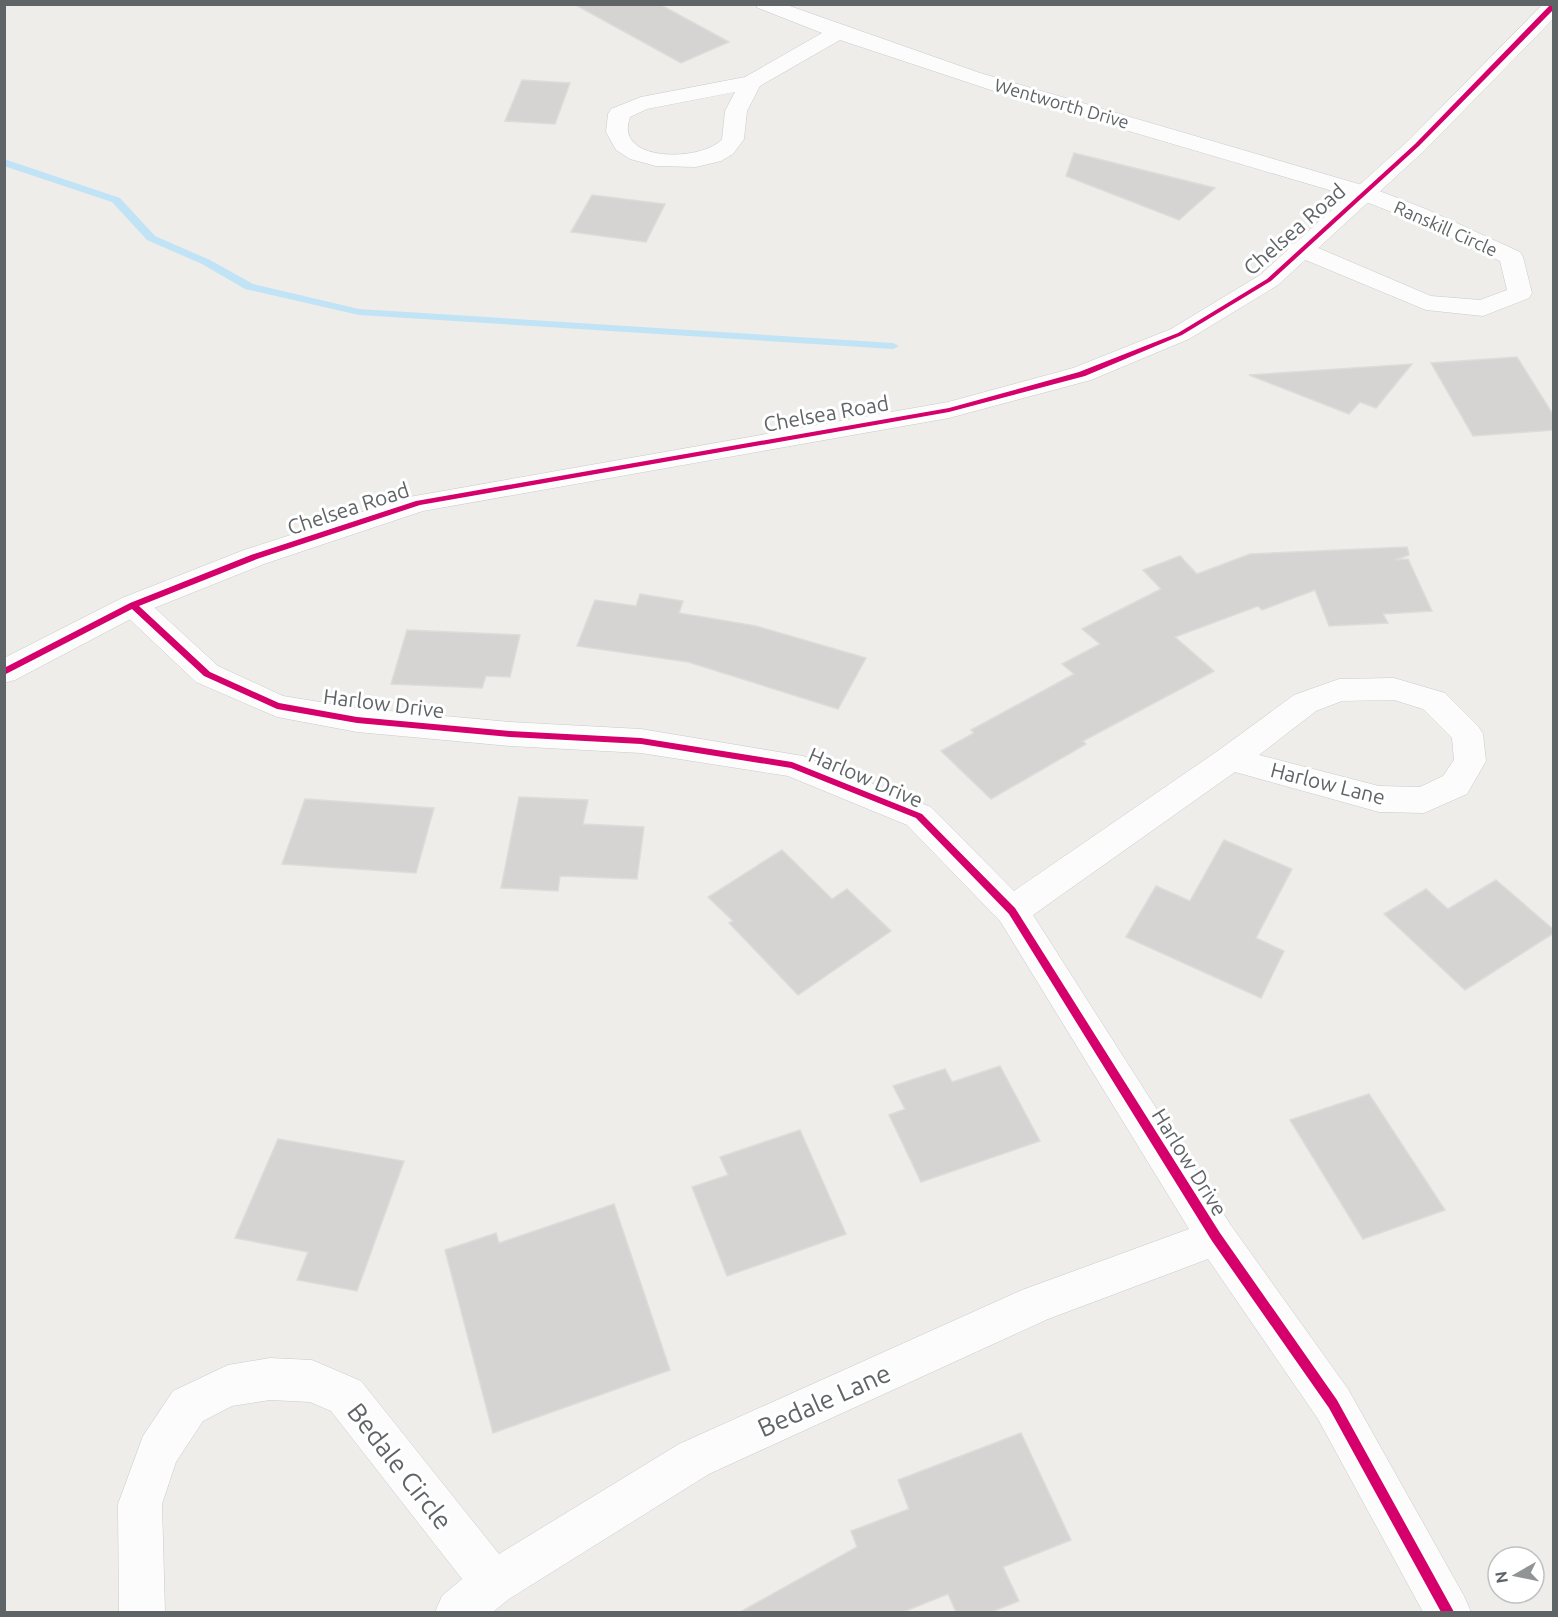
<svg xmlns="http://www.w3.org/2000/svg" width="1558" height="1617" viewBox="0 0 1558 1617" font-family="Ubuntu,sans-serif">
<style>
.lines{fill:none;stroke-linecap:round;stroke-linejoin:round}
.stream{fill:#c1e3f6;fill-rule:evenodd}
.building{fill:#d5d4d3;stroke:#dedcda;stroke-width:1.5}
.street-casing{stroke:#c9caca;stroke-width:1}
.secondary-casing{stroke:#c9cac9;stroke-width:1}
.street{fill:#fcfcfc;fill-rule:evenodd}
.secondary{fill:#fcfcfc;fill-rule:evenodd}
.cycleway-casing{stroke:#fff;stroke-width:4}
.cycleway{fill:#d6006c;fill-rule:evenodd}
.labels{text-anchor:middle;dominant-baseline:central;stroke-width:6;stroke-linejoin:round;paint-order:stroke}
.far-street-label{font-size:18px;fill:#5f6467;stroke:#fff}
.street-label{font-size:21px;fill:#5f6467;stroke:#fff}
.near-street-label{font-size:26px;fill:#5f6467;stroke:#fff}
</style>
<rect width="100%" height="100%" fill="#eeedea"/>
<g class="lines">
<path class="stream" d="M4,159l116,39 35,38 55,24 43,24 106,25 534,34 6,3 -6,3 -534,-34 -114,-26 -43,-25 -55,-24 -35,-38 -108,-36z"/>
</g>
<g class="building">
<path d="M574,4h85l70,38 -48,21z"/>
<path d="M522,80l48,3 -15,41 -50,-3z"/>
<path d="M1074,153l141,35 -36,32 -113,-44z"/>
<path d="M592,195l73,9 -19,38 -75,-10z"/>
<path d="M1517,357l37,59v14l-81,6 -42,-73z"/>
<path d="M1412,364l-36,44 -16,-6 -11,12 -100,-39z"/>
<path d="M1407,547l2,8 -14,5 13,-1 24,52 -49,3 5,9 -59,3 -14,-36 -53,20 -4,-4 -83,31 39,34 -131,70 3,3 -95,55 -50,-48 33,-18 -3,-3 103,-56 -12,-10 38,-20 -18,-15 79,-40 -18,-19 37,-14 17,18 53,-20z"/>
<path d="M640,594l43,7 -4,12 77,13 110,32 -28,51 -150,-47 -111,-16 18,-46 41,6z"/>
<path d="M407,630l113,5 -10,42 -24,-1 -4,12 -91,-4z"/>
<path d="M519,797l69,3 -5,24 61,3 -7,52 -77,-3 -2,15 -57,-3z"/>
<path d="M305,799l129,9 -18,65 -134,-9z"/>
<path d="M1224,840l68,29 -36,69 28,13 -23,47 -135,-61 30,-51 34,15z"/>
<path d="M782,850l50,49 15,-10 44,42 -93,64 -69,-72 4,-2 -25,-24z"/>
<path d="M1496,880l58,50v3l-89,57 -81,-76 42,-25 22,20z"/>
<path d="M1000,1066l40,75 -119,41 -32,-67 16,-6 -12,-23 52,-17 7,13z"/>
<path d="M1369,1094l76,116 -82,29 -73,-119z"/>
<path d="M800,1130l46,104 -119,42 -35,-89 36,-12 -8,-18z"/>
<path d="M278,1139l126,22 -47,130 -60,-11 11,-28 -73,-14z"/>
<path d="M614,1204l56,166 -177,63 -48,-183 51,-17 3,10z"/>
<path d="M1021,1433l50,107 -68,27 16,34 -28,11h-35l-8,-18 -45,18h-163l117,-65 -6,-16 58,-22 -11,-29z"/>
</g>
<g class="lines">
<g class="street-casing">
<g id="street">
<path d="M755,4h29l196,69 389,114 57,22 94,43 3,5 9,36 -3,5 -46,18 -57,-6 -135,-56 -3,-5 3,-5 9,-2 9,2 122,52 49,4 27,-10 -7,-29 -90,-42 -57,-22 -353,-104 -160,-53 -80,46 -13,25 -3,28 -11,15 -12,7 -25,6 -40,-1 -26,-7 -14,-9 -10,-18 2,-18 3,-5 30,-12 104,-20 77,-44 -64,-25zM735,92l-10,19 -3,28c-16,20 -90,24 -94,-8 -1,-4 1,-10 2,-14l17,-8z"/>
<path d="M133,595l11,3 74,68 65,30 74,12 153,14 131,7 162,27 128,51 83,84 205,-141 75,-55 45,-16 55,-1 51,15 33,33 5,8 3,27 -19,33 -43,19 -45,-1 -144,-40 -202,143 197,309 118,165 116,207 7,16h-48l-105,-193 -110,-160 -160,60 -339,155 -200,125 -16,13h-58l7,-16 20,-17 -131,-168 -21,-9 -40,-2 -38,6 -29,15 -27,41 -14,42 3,108h-46l-1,-108 25,-68 30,-45 55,-26 42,-7 42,2 49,21 138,173 180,-110 343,-154 167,-61 -189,-308 -93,-96 -119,-49 -147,-23 -131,-7 -153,-14 -80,-15 -81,-35 -74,-70 -4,-7 4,-7zM1394,700l29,9 29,29 2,22 -11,16 -23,11 -41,-1 -120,-31 57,-44 26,-10z"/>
</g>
</g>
<g class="secondary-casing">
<path id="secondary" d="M1543,4h11v14l-129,132 -147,135 -89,54 -98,41 -142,38 -526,93 -159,53 -120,48 -129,68 -11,3v-25l118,-60 122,-48 165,-53 539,-95 125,-34 98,-39 89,-54 149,-135z"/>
</g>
<use href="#street" class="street"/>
<use href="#secondary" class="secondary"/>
<g class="cycleway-casing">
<path id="cycleway" d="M1551,4h3v5l-135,137 -148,135 -89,54 -97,41 -136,36 -529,93 -163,54 -118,47 71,66 69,31 78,14 153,14 131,7 151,24 130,52 93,94 205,325 117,167 117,212h-13l-112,-204 -117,-167 -203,-327 -93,-96 -125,-50 -150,-24 -131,-7 -153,-14 -80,-14 -73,-33 -72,-67 -128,66v-7l126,-65 121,-48 165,-54 533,-93 130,-36 99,-39 89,-54 148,-135z"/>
</g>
<use href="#cycleway" class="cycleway"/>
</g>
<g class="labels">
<g class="far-street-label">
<text transform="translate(1062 103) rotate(16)">Wentworth Drive</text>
<text transform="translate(1446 228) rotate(24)">Ranskill Circle</text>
</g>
<g class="street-label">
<text transform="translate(1294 229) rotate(-41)">Chelsea Road</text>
<text transform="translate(826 413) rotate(-10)">Chelsea Road</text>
<text transform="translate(348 508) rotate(-18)">Chelsea Road</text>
<text transform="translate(384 703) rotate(7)">Harlow Drive</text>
<text transform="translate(866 777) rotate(23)">Harlow Drive</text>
<text transform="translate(1328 783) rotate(14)">Harlow Lane</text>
<text transform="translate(1190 1162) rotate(58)">Harlow Drive</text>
</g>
<g class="near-street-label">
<text transform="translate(824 1400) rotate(-24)">Bedale Lane</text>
<text transform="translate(400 1466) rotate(52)">Bedale Circle</text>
</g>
</g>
<rect width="1558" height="1617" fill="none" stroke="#5f6467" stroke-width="12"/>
<g transform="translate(1516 1575) rotate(261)"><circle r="28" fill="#ffffff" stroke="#bfc1c2" stroke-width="1.5"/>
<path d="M0-4.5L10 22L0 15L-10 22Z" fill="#919495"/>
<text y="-9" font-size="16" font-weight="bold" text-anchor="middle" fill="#5f6467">N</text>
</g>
</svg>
